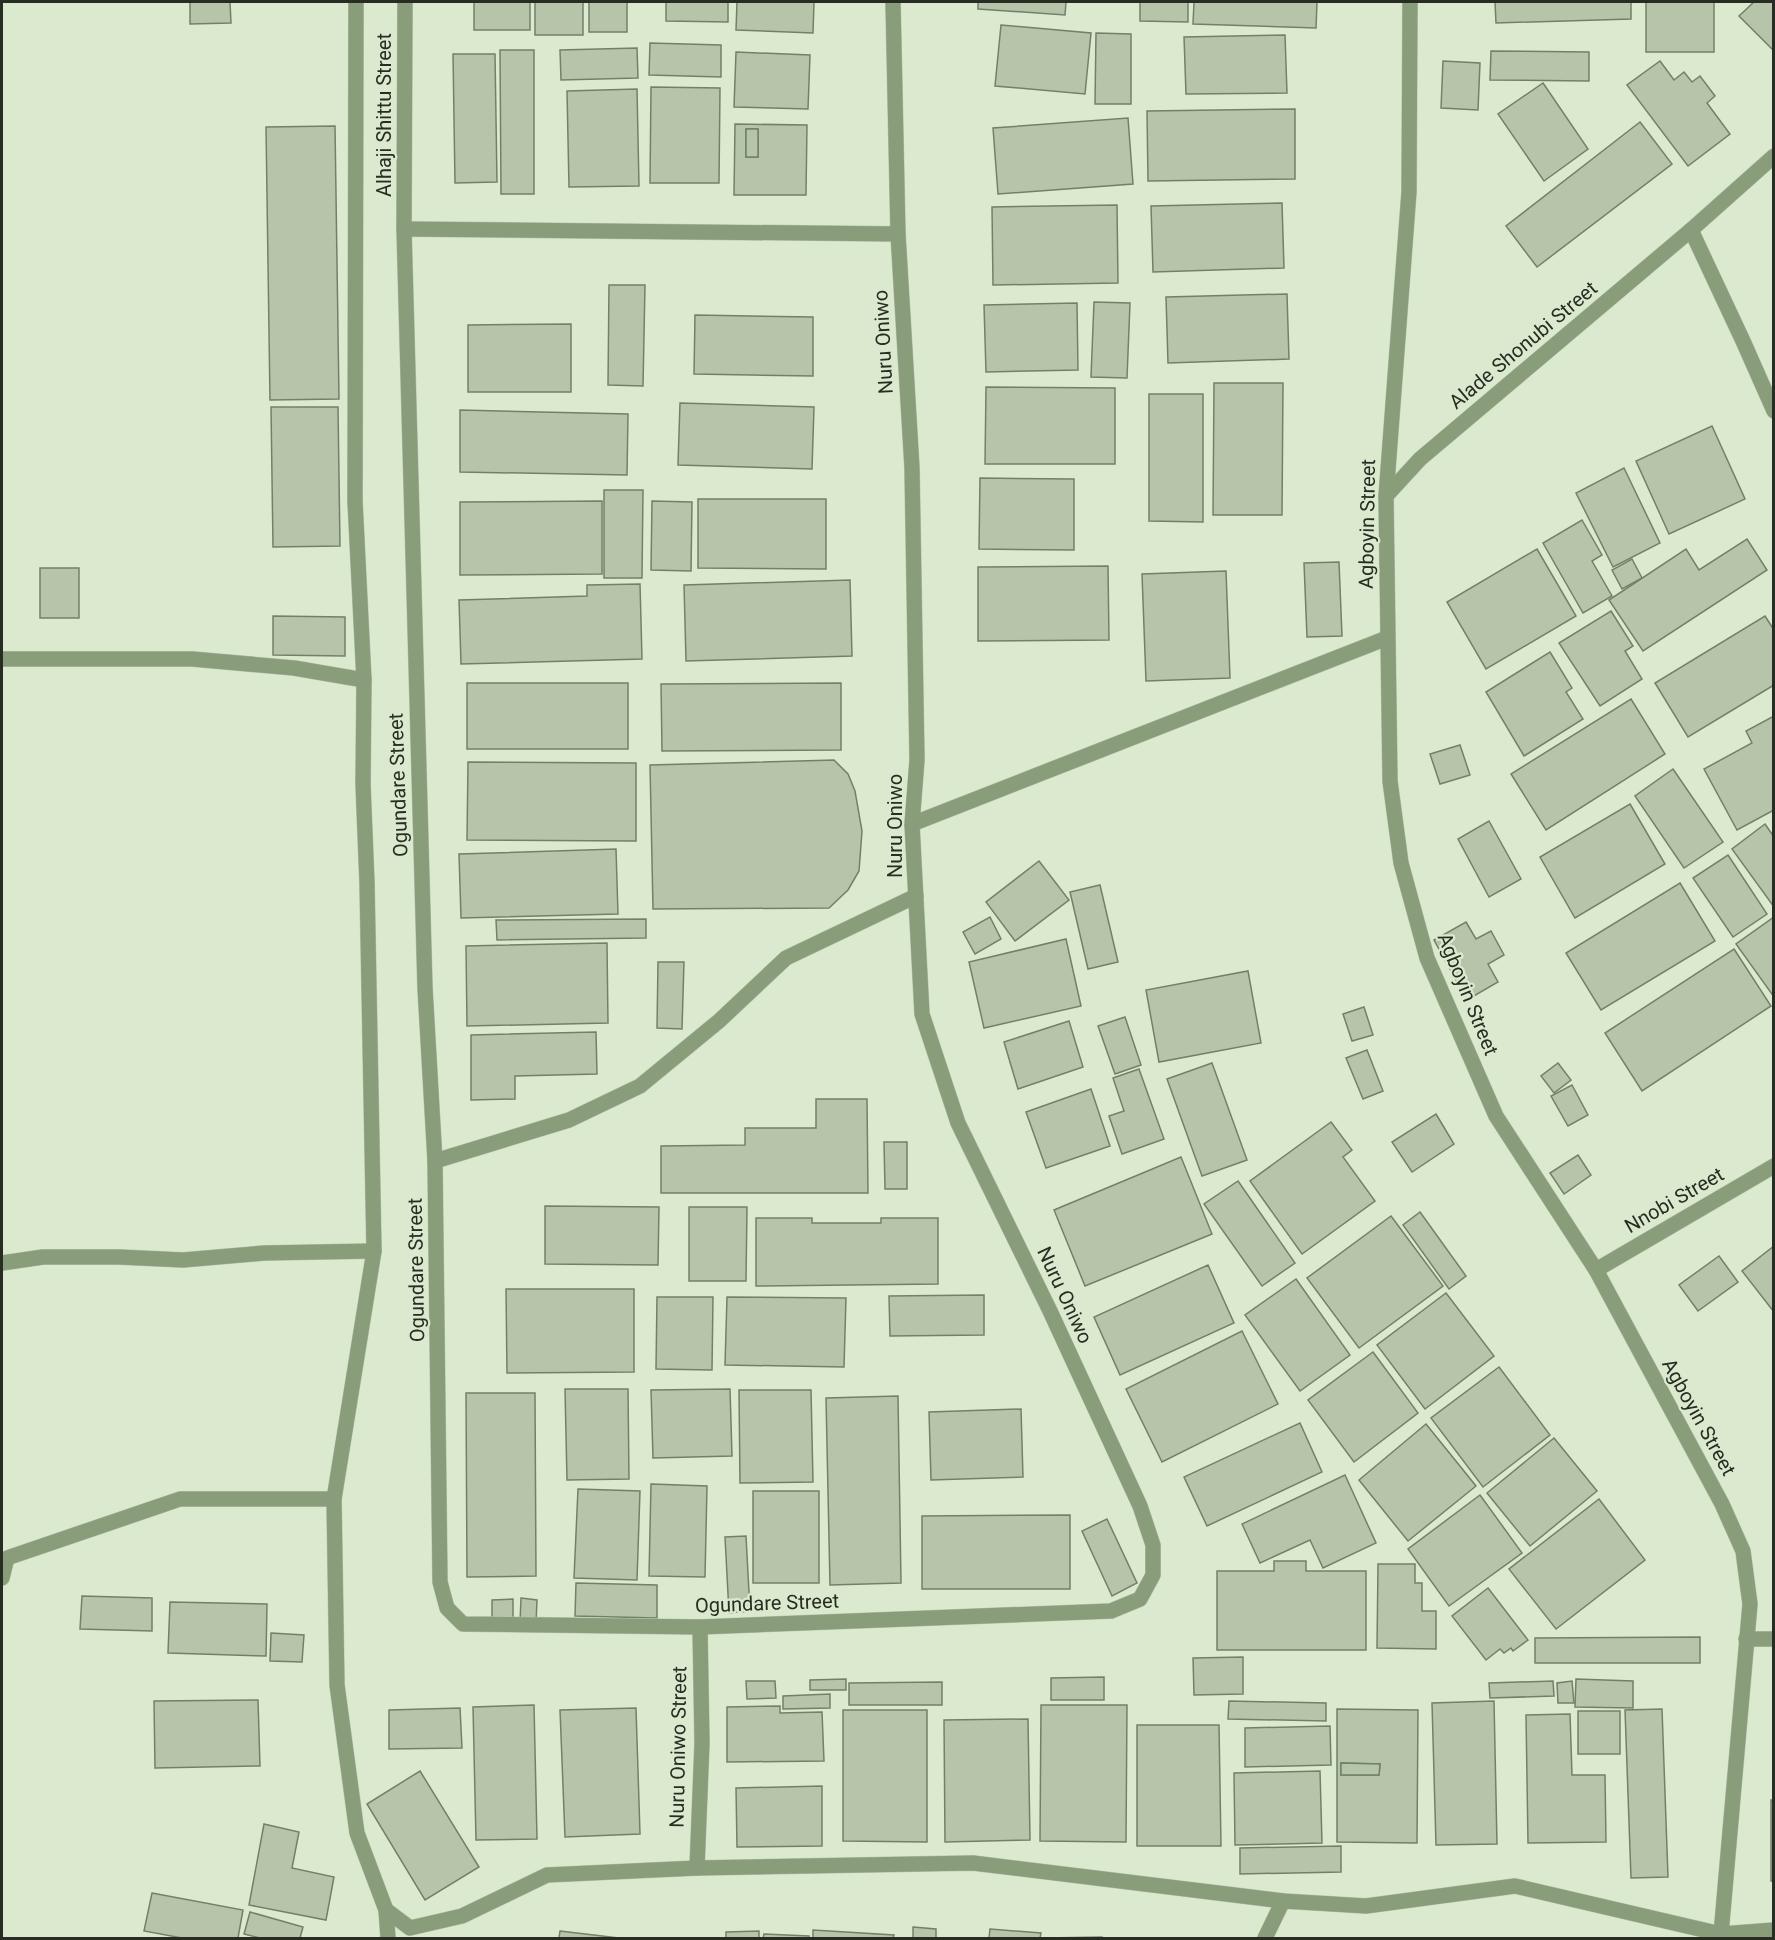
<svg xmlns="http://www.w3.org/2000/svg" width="1775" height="1940" viewBox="0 0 1775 1940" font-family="Roboto,sans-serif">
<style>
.building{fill:#b6c5aa;stroke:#728068;stroke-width:1.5;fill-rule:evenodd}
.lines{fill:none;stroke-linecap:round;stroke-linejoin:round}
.minor-casing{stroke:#b7c4ac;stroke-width:16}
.minor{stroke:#8a9d7b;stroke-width:15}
.labels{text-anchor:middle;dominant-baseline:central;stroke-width:4.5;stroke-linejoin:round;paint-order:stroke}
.street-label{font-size:20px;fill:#272d22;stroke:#dbeacf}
</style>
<rect width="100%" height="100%" fill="#dbeacf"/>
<g class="building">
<path d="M190,2h40l1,21 -41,1z"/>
<rect x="474" y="2" width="56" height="28"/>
<rect x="535" y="2" width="48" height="33"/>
<rect x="589" y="2" width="38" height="30"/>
<path d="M666,2h62v20l-62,-1z"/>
<path d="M737,2h77l-1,31 -77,-3z"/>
<path d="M978,2h88l-1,13 -87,-6z"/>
<path d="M1140,2h48v20l-48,-1z"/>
<path d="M1194,2h123l-1,26 -123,-4z"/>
<path d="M1495,2h136v17l-135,4z"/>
<rect x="1646" y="2" width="68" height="50"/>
<path d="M1754,2h20v49l-35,-35z"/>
<path d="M1001,25l90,8 -6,61 -90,-8z"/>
<path d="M1096,33l35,1v70h-36z"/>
<path d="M1285,35l2,58 -101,1 -2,-57z"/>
<path d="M650,43l71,2v32l-72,-2z"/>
<path d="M637,48l1,30 -77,2 -1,-30z"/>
<path d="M500,50h34v144h-33z"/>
<path d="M1491,51l98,1v29l-99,-1z"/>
<path d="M736,52l74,3 -2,54 -74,-2z"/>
<path d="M453,54h42l2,128 -42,1z"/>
<path d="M1443,61l37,2 -2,47 -37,-2z"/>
<path d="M1660,61l14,19 10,-8 8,10 8,-6 15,20 -8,7 23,31 -42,32 -61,-81z"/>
<path d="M1543,83l45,66 -44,32 -46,-67z"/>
<path d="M651,87l69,1 -1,95h-69z"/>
<path d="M637,89l2,97 -70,1 -2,-96z"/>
<path d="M1295,109v70l-147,2 -1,-70z"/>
<path d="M1128,118l5,66 -135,10 -5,-66z"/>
<path d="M1640,122l32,42 -135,103 -31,-41z"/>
<path d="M735,124l72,1 -1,70h-72zM746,129h12v28h-12z"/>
<path d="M335,126l4,273 -69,1 -4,-273z"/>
<rect x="746" y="129" width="12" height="28"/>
<path d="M1282,203l2,65 -131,4 -2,-66z"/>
<path d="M1117,205l1,78 -125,2 -1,-78z"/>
<path d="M609,285h36l-2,101 -35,-1z"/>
<path d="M1287,294l2,65 -121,4 -2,-66z"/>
<path d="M1094,302l36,1 -3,75 -36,-1z"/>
<path d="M1077,303l1,67 -92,2 -2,-67z"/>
<path d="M695,315l118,2v59l-119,-2z"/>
<path d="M571,324v68h-103v-67z"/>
<path d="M1214,383h69l-1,132h-69z"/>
<path d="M986,387l129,1v76h-130z"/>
<path d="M1149,394h54v128l-54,-1z"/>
<path d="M680,403l134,4 -2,62 -134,-4z"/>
<path d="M271,407h67l2,139 -67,1z"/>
<path d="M460,410l168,4 -1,61 -167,-3z"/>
<path d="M1712,426l33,73 -76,35 -33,-73z"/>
<path d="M1624,468l36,75 -47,24 -37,-74z"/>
<path d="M980,478l94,1v71l-95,-1z"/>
<path d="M604,490h39l-1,88h-38z"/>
<path d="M698,499h128v70l-128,-1z"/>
<path d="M602,501v73l-142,1v-73z"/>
<path d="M652,501l40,1 -1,69 -40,-1z"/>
<path d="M1582,520l20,35 -10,6 20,35 -29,17 -40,-70z"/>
<path d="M1747,539l20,31 -124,81 -34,-51 77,-51 13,21z"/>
<path d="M1537,549l39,67 -90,53 -39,-67z"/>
<path d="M1632,559l10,19 -20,11 -10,-19z"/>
<path d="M1339,562l3,74 -35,1 -3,-74z"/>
<path d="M1108,566l1,74 -131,1v-74z"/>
<rect x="40" y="568" width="39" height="50"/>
<path d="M1226,571l4,107 -84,3 -4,-107z"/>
<path d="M850,580l2,76 -166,5 -2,-76z"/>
<path d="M640,584l2,75 -181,5 -2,-64 128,-4v-11z"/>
<path d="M1611,611l22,35 -8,5 17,28 -42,27 -41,-63z"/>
<path d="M273,616l72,1v39l-72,-1z"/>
<path d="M1765,616l9,14v55l-86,52 -33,-54z"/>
<path d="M1550,652l22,36 -6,4 17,27 -59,37 -38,-64z"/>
<rect x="467" y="683" width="161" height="66"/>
<path d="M841,683v67l-179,1 -1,-67z"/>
<path d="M1631,699l34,55 -119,76 -35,-56z"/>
<path d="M1774,716v94l-37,20 -33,-61 48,-26 -6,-12z"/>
<path d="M1460,745l10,30 -30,9 -10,-30z"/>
<path d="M834,760l14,14 7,17 7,40 -3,40 -11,19 -19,18 -176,1 -3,-144z"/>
<path d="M468,762l168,1v78l-169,-1z"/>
<path d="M1673,769l50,73 -39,26 -49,-72z"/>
<path d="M1630,804l35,60 -90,54 -35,-61z"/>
<path d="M1489,821l32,58 -32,18 -31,-58z"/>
<path d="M1765,824l9,13v70l-42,-58z"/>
<path d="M616,849l2,65 -157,4 -2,-64z"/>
<path d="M1728,855l39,59 -34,23 -40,-59z"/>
<path d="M1039,861l30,39 -54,41 -29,-39z"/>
<path d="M1680,883l35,58 -114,69 -35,-57z"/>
<path d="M1100,885l18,77 -30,7 -18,-77z"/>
<path d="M990,917l11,22 -26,15 -12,-22z"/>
<path d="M1774,917v80l-38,-53z"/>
<path d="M646,919v19l-149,2 -1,-20z"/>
<path d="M1466,922l10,17 15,-8 13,24 -16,9 10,18 -31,18 -33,-60z"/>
<path d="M1066,939l15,67 -97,22 -15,-66z"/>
<path d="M607,943l1,80 -141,3 -1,-80z"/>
<path d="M1734,949l37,57 -129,85 -37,-58z"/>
<path d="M658,962h26l-2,67 -25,-1z"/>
<path d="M1248,971l13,72 -102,19 -13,-72z"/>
<path d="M1364,1007l9,28 -21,6 -9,-27z"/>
<path d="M1125,1017l16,48 -26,9 -17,-48z"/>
<path d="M1069,1021l14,46 -65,22 -14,-47z"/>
<path d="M596,1032l1,42 -82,2v23l-44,1v-65z"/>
<path d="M1367,1050l16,41 -20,8 -17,-41z"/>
<path d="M1212,1063l35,97 -45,16 -35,-97z"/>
<path d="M1558,1063l13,17 -17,13 -13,-17z"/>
<path d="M1139,1069l25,70 -42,15 -13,-38 15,-5 -11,-33z"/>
<path d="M1572,1085l16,30 -20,11 -17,-30z"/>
<path d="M1091,1089l19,57 -64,22 -20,-56z"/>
<path d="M816,1099h51l1,94h-207v-47l84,-1v-17h71z"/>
<path d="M1436,1114l18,30 -42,28 -20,-30z"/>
<path d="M1331,1122l21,28 -9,7 32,44 -73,53 -52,-73z"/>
<path d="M884,1142h23v47h-22z"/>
<path d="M1578,1155l13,20 -27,19 -14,-21z"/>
<path d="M1181,1157l31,77 -127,52 -31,-76z"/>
<path d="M1238,1181l57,82 -33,23 -58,-82z"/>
<path d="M545,1206l114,1 -1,58 -113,-1z"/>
<path d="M689,1207h58l-1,74h-57z"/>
<path d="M1420,1212l46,64 -17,13 -46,-64z"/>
<path d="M1391,1216l52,70 -84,62 -52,-70z"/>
<path d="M756,1218h56v5h69v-5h57v66l-182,2z"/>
<path d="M1774,1246v66l-32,-41z"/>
<path d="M1719,1256l19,26 -40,29 -19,-26z"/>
<path d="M1208,1265l26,58 -114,52 -26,-58z"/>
<path d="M1296,1279l54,76 -50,36 -55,-76z"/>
<path d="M506,1289h128v83l-127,1z"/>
<path d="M1446,1293l48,63 -69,53 -48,-64z"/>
<path d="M984,1295v40l-94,1 -1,-40z"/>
<path d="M657,1297h56l-1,73 -56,-1z"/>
<path d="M727,1297l119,1 -2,69 -119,-2z"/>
<path d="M1242,1331l36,73 -116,58 -36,-73z"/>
<path d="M1373,1352l45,61 -64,49 -46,-62z"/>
<path d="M1499,1367l51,68 -67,52 -52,-69z"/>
<path d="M565,1389h63l1,90 -62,1z"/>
<path d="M730,1389l2,67 -79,2 -2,-68z"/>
<path d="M739,1390h72l2,92 -73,1z"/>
<path d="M466,1393h69l1,183 -69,1z"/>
<path d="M898,1396l3,187 -71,2 -4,-187z"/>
<path d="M1021,1409l2,68 -92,3 -2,-68z"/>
<path d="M1300,1423l22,49 -115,54 -23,-49z"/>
<path d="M1426,1424l50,62 -68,55 -49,-61z"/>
<path d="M1554,1438l43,53 -67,55 -43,-53z"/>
<path d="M1345,1475l31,68 -53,25 -13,-28 -50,23 -18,-39z"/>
<path d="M651,1484l56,2 -2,91 -56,-1z"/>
<path d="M578,1489l62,2 -3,89 -63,-2z"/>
<rect x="753" y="1491" width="66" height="92"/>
<path d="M1480,1495l42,58 -73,53 -41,-57z"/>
<path d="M1599,1499l46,61 -89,69 -47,-60z"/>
<path d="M1070,1515v74h-148v-73z"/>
<path d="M1107,1519l30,64 -25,13 -30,-65z"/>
<path d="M746,1536l4,75 -21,2 -4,-76z"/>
<path d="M1274,1561h32v10h60v79h-149v-79h57z"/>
<path d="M1378,1564h37v19h7v28h14v38l-59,-1z"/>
<path d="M576,1583l81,2v33l-82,-2z"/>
<path d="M1488,1588l40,52 -15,11 -2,-3 -7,5 -4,-4 -14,11 -34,-44z"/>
<path d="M82,1596l70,2v33l-72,-2z"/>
<path d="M521,1598l16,2 -1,24 -16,-1z"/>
<path d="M513,1599v24l-21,1v-24z"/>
<path d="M170,1602l97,2 -1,52 -98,-3z"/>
<path d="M271,1633l33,2 -2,27 -32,-1z"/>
<path d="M1700,1637v26h-165v-25z"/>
<path d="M1243,1657v37l-49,1 -1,-37z"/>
<path d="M1104,1677v23h-53v-22z"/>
<path d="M846,1679v11h-36v-10z"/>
<path d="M1576,1679l57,2v27l-58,-1z"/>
<path d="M746,1681h29l1,17 -29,1z"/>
<path d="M1553,1681l1,15 -64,2 -1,-15z"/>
<path d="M1572,1681l2,22h-16l-1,-20z"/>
<path d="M942,1682v23h-93v-22z"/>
<path d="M830,1694v14l-47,1v-13z"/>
<path d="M258,1700l2,66 -105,2 -1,-67z"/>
<path d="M1229,1701l97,2v18l-98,-2z"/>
<path d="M1494,1701l3,143 -61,1 -4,-142z"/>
<path d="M534,1705l3,134 -61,1 -3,-133z"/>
<path d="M1041,1705h86l-1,137 -86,-1z"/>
<path d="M780,1706v7l42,-1 2,49 -97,1v-55z"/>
<path d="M460,1708l2,40 -73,1v-39z"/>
<path d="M636,1708l4,126 -75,3 -5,-127z"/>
<path d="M1337,1709l81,1 -1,133 -80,-1zM1341,1763l39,1 -1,11h-38z"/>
<path d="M1662,1709l6,168 -37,1 -6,-168z"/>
<path d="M843,1710h84v132l-84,-1z"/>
<rect x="1578" y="1711" width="42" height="43"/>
<path d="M1570,1714l2,61h33l1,67 -78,1 -2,-128z"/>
<path d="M1028,1719l2,121 -85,2 -1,-122z"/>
<path d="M1137,1725h82l2,121h-84z"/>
<path d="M1330,1726l1,39 -86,2v-39z"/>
<path d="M1341,1763l39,1 -1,11h-38z"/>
<path d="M420,1771l59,96 -54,33 -58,-96z"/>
<path d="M1320,1771l2,72 -87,2 -1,-72z"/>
<path d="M822,1786v60l-85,1 -1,-59z"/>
<path d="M1771,1800l3,1v80h-3z"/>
<path d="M264,1824l35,8 -7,36 42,9 -8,43 -77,-15z"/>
<path d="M1341,1846v26l-101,2v-26z"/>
<path d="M152,1893l91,17 -5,28h-56l-38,-7z"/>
<path d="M250,1912l53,15 -3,11h-40l-16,-4z"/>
<path d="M913,1927l23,2v9h-23z"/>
<path d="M990,1929l51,4 -1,5h-51z"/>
<path d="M813,1930l81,5 -1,3h-80z"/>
<path d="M560,1931l59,7h-60z"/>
<path d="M759,1931v7h-33v-6z"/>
<path d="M764,1934l45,2v2h-46z"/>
<path d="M1102,1937v1h-58z"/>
</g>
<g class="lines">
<g class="minor-casing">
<g id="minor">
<path d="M356,2l-1,499 9,179 -1,104 4,99 7,368 -40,248 3,186 20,148 29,77"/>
<path d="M405,2l-1,227 21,759 10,173 5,421 7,26 16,16 237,3 411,-16 29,-12 13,-24v-30l-13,-39 -90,-195 -92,-188 -36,-109 -10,-190 5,-64 -5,-292 -14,-234 -5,-232"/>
<path d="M1410,2l-1,190 -23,304 4,285 11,82 26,95 69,158 100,154 126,234 21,47 7,53 -29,330 -2,4"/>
<path d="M404,229l494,5"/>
<path d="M1691,230l52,111 31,70"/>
<path d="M1386,496l34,-37 271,-229 83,-74"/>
<path d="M2,659h190l102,9 70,12"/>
<path d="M912,824l475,-186"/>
<path d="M435,1161l134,-41 71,-34 79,-65 67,-63 130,-62"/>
<path d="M2,1263l41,-6h76l64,3 81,-7 110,-2"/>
<path d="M1596,1270l178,-104"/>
<path d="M2,1578l5,-20 173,-59h154"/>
<path d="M1746,1639h28"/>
<path d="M697,1868l5,-125 -2,-116"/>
<path d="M388,1938l-2,-28 24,18 52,-12 85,-41 150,-7 276,-5 310,38 83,5 149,-20 206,48 53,-4"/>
<path d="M1265,1938l18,-37"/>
</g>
</g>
<use href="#minor" class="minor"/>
</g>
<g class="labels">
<g class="street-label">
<text transform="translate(384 115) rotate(-90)">Alhaji Shittu Street</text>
<text transform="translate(883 342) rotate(-93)">Nuru Oniwo</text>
<text transform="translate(1523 345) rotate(-40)">Alade Shonubi Street</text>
<text transform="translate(1367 524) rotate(-89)">Agboyin Street</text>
<text transform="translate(398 785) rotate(-92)">Ogundare Street</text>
<text transform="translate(895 826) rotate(-90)">Nuru Oniwo</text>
<text transform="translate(1468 994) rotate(68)">Agboyin Street</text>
<text transform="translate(1674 1200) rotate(-30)">Nnobi Street</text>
<text transform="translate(416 1270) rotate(-91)">Ogundare Street</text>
<text transform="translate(1065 1295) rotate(65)">Nuru Oniwo</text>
<text transform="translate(1699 1417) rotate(61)">Agboyin Street</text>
<text transform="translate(767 1603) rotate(-2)">Ogundare Street</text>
<text transform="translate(678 1747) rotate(-89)">Nuru Oniwo Street</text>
</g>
</g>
<rect width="1775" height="1940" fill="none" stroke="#272d22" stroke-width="6"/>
</svg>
